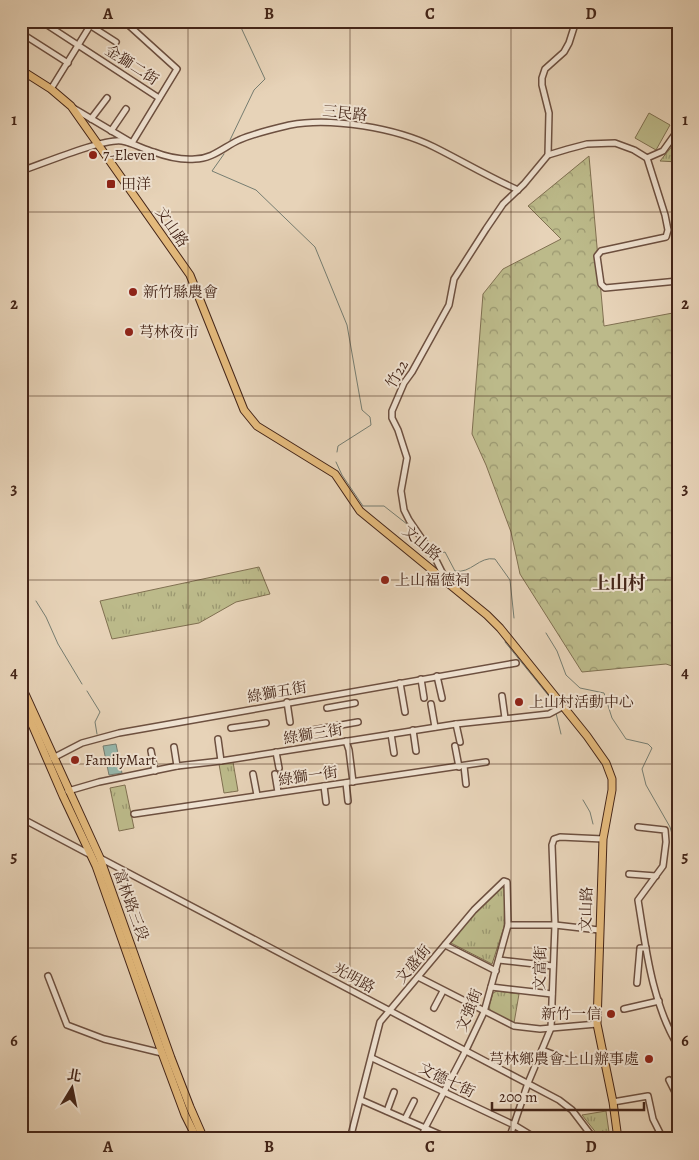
<svg xmlns="http://www.w3.org/2000/svg" width="699" height="1160" viewBox="0 0 699 1160" font-family="Alegreya,'Noto Serif TC',serif">
<style>
.grass{fill:url(#grass-tufts);stroke:#807051}
.forest{fill:url(#forest-crowns);stroke:#807051}
.pitch{fill:#bcba8a;stroke:#807051}
.water{fill:#97b8ad;stroke:#767d71}
.lines{fill:none;stroke-linecap:round;stroke-linejoin:round}
.stream{stroke:#767d71;stroke-width:1}
.minor-casing{stroke:#6d5040;stroke-width:8}
.major-casing{stroke:#442518;stroke-width:9}
.minor{stroke:#efe2d1;stroke-width:5}
.major{stroke:#e4ba7c;stroke-width:7}
.grid{fill:none;stroke:#442518;stroke-width:1;stroke-opacity:0.55}
.poi-dot{fill:#8f2418;stroke:#efe2d1;stroke-width:2}
.labels{text-anchor:middle;dominant-baseline:central;stroke-width:4;stroke-linejoin:round;paint-order:stroke}
.street-label{font-size:15px;fill:#442518;stroke:#efe2d1}
.poi-label{font-size:15px;fill:#442518;stroke:#efe2d1;text-anchor:start}
.quarter-label{font-size:18px;font-weight:bold;fill:#442518;stroke:#efe2d1}
.neatline{fill:none;stroke:#442518;stroke-width:2}
.grid-label{font-size:16px;text-anchor:middle;font-weight:bold;fill:#442518}
</style>
<defs>
<pattern id="grass-tufts" width="24" height="20" patternUnits="userSpaceOnUse" patternTransform="scale(1.25)"><rect width="24" height="20" fill="#bcba8a"/><path d="M3 7l-1-3M5 7V3M7 7l1-3M15 17l-1-3M17 17v-4M19 17l1-3" fill="none" stroke="#9a9770"/></pattern>
<pattern id="forest-crowns" width="20" height="18" patternUnits="userSpaceOnUse" patternTransform="scale(1.25)"><rect width="20" height="18" fill="#bcba8a"/><path d="M2 6a3 3 0 1 1 6 0M12 15a3 3 0 1 1 6 0" fill="none" stroke="#9a9770"/></pattern>
</defs>
<rect width="100%" height="100%" fill="#e7d3b8"/>
<filter id="stains"><feTurbulence type="fractalNoise" baseFrequency=".004" numOctaves="4"/><feColorMatrix values="0 0 0 0 .2 0 0 0 0 .09 0 0 0 0 .02 0 0 0 .5 -.17"/></filter>
<radialGradient id="worn" r=".72"><stop offset=".6" stop-color="#630" stop-opacity="0"/><stop offset="1" stop-color="#630" stop-opacity=".3"/></radialGradient>
<g class="grass">
<path d="M678,139v23l-18,-1z"/>
<path d="M259,567l11,27 -34,8 -37,21 -87,16 -12,-38z"/>
<path d="M233,762l5,29 -14,2 -5,-29z"/>
<path d="M125,785l9,43 -15,3 -9,-43z"/>
<path d="M502,886l3,3 -1,38 -12,37 -41,-21 23,-30z"/>
<path d="M497,991l22,3 -5,29 -23,-11 -2,-5 4,-14z"/>
<path d="M606,1111l4,28h-9l-19,-24z"/>
</g>
<path class="forest" d="M589,156l15,170 74,-14v21h-4l-2,35 6,3v297l-12,-4 -84,8 -62,-98 -9,-42 -25,-67 -14,-31 11,-140 20,-25 58,-30 -33,-33z"/>
<path class="pitch" d="M649,113l21,12 -14,25 -21,-12z"/>
<path class="water" d="M116,744l6,29 -13,2 -6,-29z"/>
<g class="lines">
<g class="stream">
<path d="M230,140l24,-50 11,-11 -27,-58"/>
<path d="M224,154l-12,17 44,19 59,57 32,78 15,85 8,7 1,8 -33,21 -1,6"/>
<path d="M336,462l6,13 21,31h21l28,22"/>
<path d="M438,554l7,-2 10,19c16,3 24,-15 40,-12l15,21 4,38"/>
<path d="M21,590l7,5"/>
<path d="M36,601l10,16 12,27 24,40"/>
<path d="M546,633l11,18 9,24 14,13 24,5 8,25 14,21 22,5 4,4 -10,21 4,16 24,42 6,21 2,113"/>
<path d="M505,642l47,58 1,6"/>
<path d="M87,691l13,21 -5,10 2,12"/>
<path d="M556,713l5,21"/>
<path d="M583,800l7,12 3,12"/>
</g>
<g class="minor-casing">
<g id="minor">
<path d="M41,21l118,77"/>
<path d="M91,26l25,16"/>
<path d="M21,33l47,30"/>
<path d="M51,89l42,-68"/>
<path d="M73,108l59,35 45,-74 -53,-48"/>
<path d="M91,119l16,-21"/>
<path d="M111,131l15,-22"/>
<path d="M548,155l1,-42 -7,-28v-7l3,-9 19,-17 5,-9 7,-22"/>
<path d="M647,158l16,-7 15,-21"/>
<path d="M21,171c21,-7 83,-33 101,-30 11,2 21,8 32,11 13,5 27,8 41,7 17,0 29,-12 44,-19 16,-7 34,-11 51,-15 41,-8 106,3 144,22 28,14 55,30 84,43"/>
<path d="M445,578l-10,-20 -26,-38 -5,-10 -3,-19 6,-33 -9,-28 -6,-12v-7l12,-28 8,-11 37,-67 5,-26 32,-50 17,-25 21,-20 24,-29 20,-6 19,-5 28,-1 19,7 13,8 18,57 3,15 -2,7 -65,14 -4,5 4,28 4,4 73,-7"/>
<path d="M437,676l5,22"/>
<path d="M421,679l3,19"/>
<path d="M400,683l5,29"/>
<path d="M502,696l3,22"/>
<path d="M287,702l3,20"/>
<path d="M431,704l4,23"/>
<path d="M327,708l28,-5"/>
<path d="M456,724l4,18"/>
<path d="M231,728l35,-5"/>
<path d="M413,730l3,21"/>
<path d="M290,734l68,-12"/>
<path d="M391,734l3,19"/>
<path d="M218,739l3,22"/>
<path d="M346,741l3,9 4,32"/>
<path d="M455,746l4,21"/>
<path d="M174,747l3,19"/>
<path d="M151,751l4,20"/>
<path d="M276,752l3,16"/>
<path d="M53,758l29,-15 37,-10 397,-70"/>
<path d="M464,766l2,18"/>
<path d="M253,774l4,21"/>
<path d="M275,774l3,18"/>
<path d="M346,783l2,18"/>
<path d="M324,786l2,16"/>
<path d="M68,791l31,-9 78,-16 44,-5 235,-37 93,-10 13,-7"/>
<path d="M134,814l352,-52"/>
<path d="M21,818l68,36"/>
<path d="M638,827l27,3 1,12 -3,24 -25,34c8,49 14,103 40,146"/>
<path d="M100,858l459,242 13,10 22,29"/>
<path d="M629,874l27,2"/>
<path d="M508,925h47l44,5"/>
<path d="M445,945l51,26"/>
<path d="M499,960l54,6"/>
<path d="M48,976l19,49 37,14 58,14"/>
<path d="M418,977l96,49 26,3 57,-5"/>
<path d="M637,983l3,-35h6"/>
<path d="M491,987l61,7"/>
<path d="M434,1008l9,-17"/>
<path d="M624,1009l35,-8"/>
<path d="M542,1050l26,10"/>
<path d="M372,1058l142,67 23,14"/>
<path d="M669,1080l9,18"/>
<path d="M361,1100l89,39"/>
<path d="M613,1102l35,-6 5,23 10,20"/>
<path d="M387,1111l7,-19"/>
<path d="M405,1119l9,-18"/>
<path d="M350,1139l30,-117 94,-112 30,-29 3,1 1,43 -24,87 -18,38 -41,78 -4,11"/>
<path d="M509,1139l19,-56 23,-55 4,-103 -3,-80 2,-6 6,-2 43,2"/>
<path d="M668,1139l10,-6"/>
</g>
</g>
<g class="major-casing">
<g id="major">
<path d="M21,70l30,19 20,17 119,169 54,135 13,16 78,48 25,37 127,104 13,13 87,108 19,27 6,16v11l-9,49 -6,185 16,78 5,37"/>
<path d="M21,685l79,173 71,200 19,49 14,32"/>
<path d="M21,699l42,97 33,70 66,187 23,62 12,24"/>
</g>
</g>
<use href="#minor" class="minor"/>
<use href="#major" class="major"/>
</g>
<path class="grid" d="M188,21v1118M350,21v1118M511,21v1118M21,212h657M21,396h657M21,580h657M21,764h657M21,948h657"/>
<g class="poi-dot">
<circle cx="93" cy="155" r="5"/>
<rect x="106" y="179" width="10" height="10" rx="2.5"/>
<circle cx="133" cy="292" r="5"/>
<circle cx="129" cy="332" r="5"/>
<circle cx="385" cy="580" r="5"/>
<circle cx="519" cy="702" r="5"/>
<circle cx="75" cy="760" r="5"/>
<circle cx="611" cy="1014" r="5"/>
<circle cx="649" cy="1059" r="5"/>
</g>
<g class="labels">
<g class="street-label">
<text transform="translate(132 65) rotate(33)">金獅二街</text>
<text transform="translate(345 113) rotate(6)">三民路</text>
<text transform="translate(172 227) rotate(55)">文山路</text>
<text transform="translate(397 374) rotate(-60)">竹22</text>
<text transform="translate(422 543) rotate(40)">文山路</text>
<text transform="translate(277 692) rotate(-10)">綠獅五街</text>
<text transform="translate(313 734) rotate(-9)">綠獅三街</text>
<text transform="translate(308 776) rotate(-8)">綠獅一街</text>
<text transform="translate(131 905) rotate(70)">富林路三段</text>
<text transform="translate(586 909) rotate(-88)">文山路</text>
<text transform="translate(413 964) rotate(-50)">文盛街</text>
<text transform="translate(540 968) rotate(-88)">文富街</text>
<text transform="translate(354 978) rotate(29)">光明路</text>
<text transform="translate(469 1010) rotate(-68)">文強街</text>
<text transform="translate(447 1080) rotate(26)">文德七街</text>
</g>
<g class="poi-label">
<text x="103" y="155">7-Eleven</text>
<text x="121" y="184">田洋</text>
<text x="143" y="292">新竹縣農會</text>
<text x="139" y="332">芎林夜市</text>
<text x="395" y="580">上山福德祠</text>
<text x="529" y="702">上山村活動中心</text>
<text x="85" y="760">FamilyMart</text>
<text x="601" y="1014" text-anchor="end">新竹一信</text>
<text x="639" y="1059" text-anchor="end">芎林鄉農會上山辦事處</text>
</g>
<g class="quarter-label">
<text x="619" y="583">上山村</text>
</g>
</g>
<rect width="699" height="1160" fill="none" stroke="#e7d3b8" stroke-width="55"/>
<g transform="translate(72 1088) rotate(10)" stroke="#efe2d1" stroke-width="4" paint-order="stroke">
<path d="M0-4L9 19L0 12L-9 19Z" fill="#442518"/>
<text y="-8" font-size="14" font-weight="bold" text-anchor="middle" fill="#442518">北</text>
</g>
<path d="M492 1102v8h152v-8" fill="none" stroke="#442518" stroke-width="2.5"/>
<text x="499" y="1102" font-size="15" fill="#442518" stroke="#efe2d1" stroke-width="4" paint-order="stroke">200 m</text>
<rect x="28" y="28" width="644" height="1104" class="neatline"/>
<g class="grid-label">
<text x="108" y="19">A</text>
<text x="269" y="19">B</text>
<text x="430" y="19">C</text>
<text x="591" y="19">D</text>
<text x="14" y="125">1</text>
<text x="685" y="125">1</text>
<text x="14" y="309">2</text>
<text x="685" y="309">2</text>
<text x="14" y="494">3</text>
<text x="685" y="494">3</text>
<text x="14" y="678">4</text>
<text x="685" y="678">4</text>
<text x="14" y="862">5</text>
<text x="685" y="862">5</text>
<text x="14" y="1046">6</text>
<text x="685" y="1046">6</text>
<text x="108" y="1152">A</text>
<text x="269" y="1152">B</text>
<text x="430" y="1152">C</text>
<text x="591" y="1152">D</text>
</g>
<rect width="100%" height="100%" filter="url(#stains)"/>
<rect width="100%" height="100%" fill="url(#worn)"/>
</svg>
